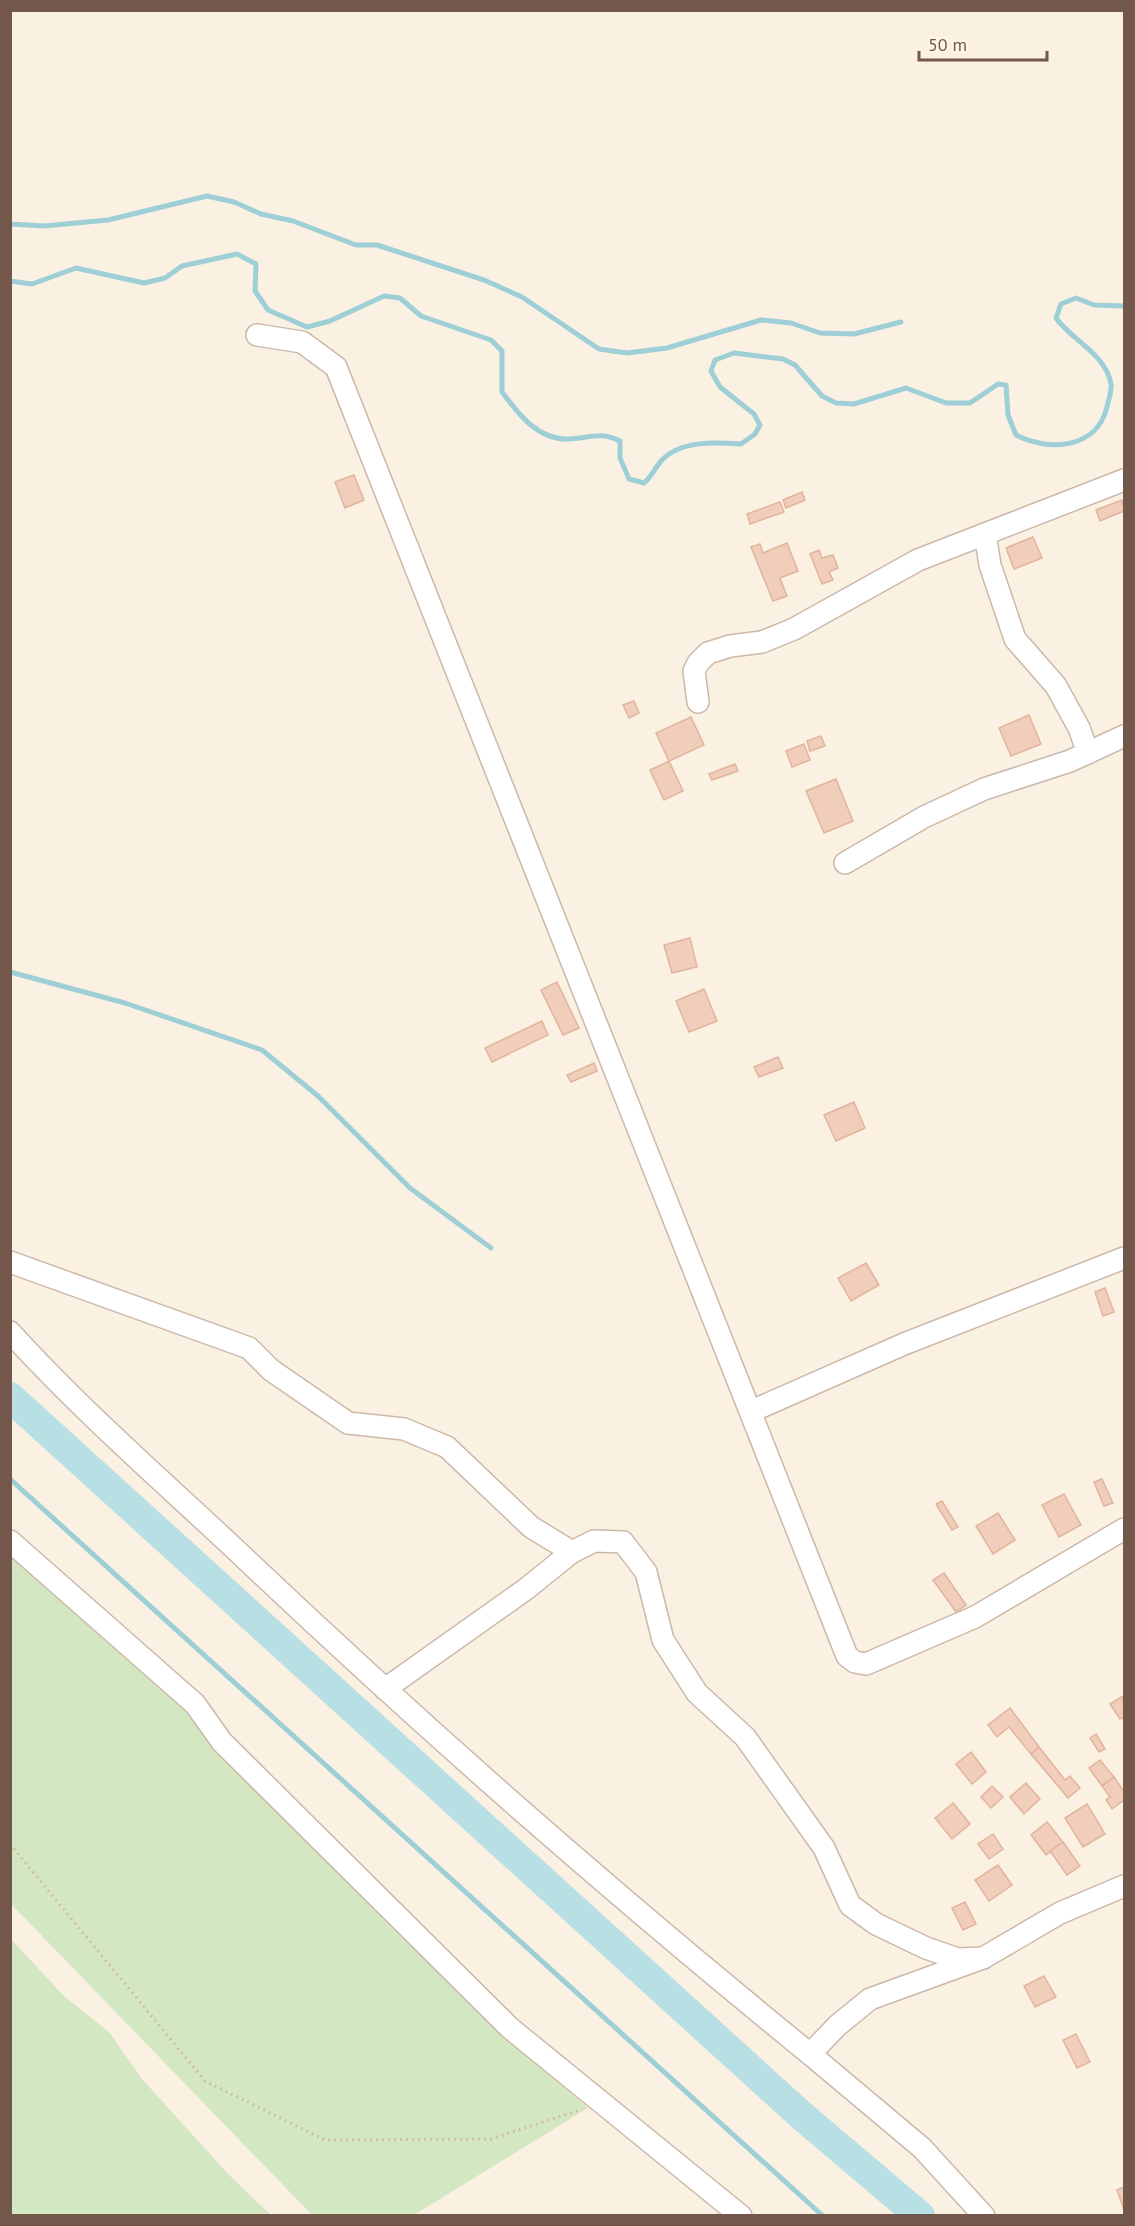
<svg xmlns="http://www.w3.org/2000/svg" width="1135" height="2226" viewBox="0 0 1135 2226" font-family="'PT Sans',sans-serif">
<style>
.green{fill:#d3e8c2}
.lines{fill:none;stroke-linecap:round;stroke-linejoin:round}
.stream{stroke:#9ecfd6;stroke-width:5}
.river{stroke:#b8dfe4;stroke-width:30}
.building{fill:#f0cebb;stroke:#e2b49c;stroke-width:1.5}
.minor-casing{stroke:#ccb8aa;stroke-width:24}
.path{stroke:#d5b29e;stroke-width:3;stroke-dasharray:1.5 4.5;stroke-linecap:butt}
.minor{stroke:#fff;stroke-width:21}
</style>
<rect width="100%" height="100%" fill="#fbf1e3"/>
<g class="green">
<path d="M10,1546l38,26 170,168 280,290 90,78 -174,107h-102l-301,-311z"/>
<path d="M10,1938l54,58 46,37 32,46 87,96 42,40h-260z"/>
</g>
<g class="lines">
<g class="stream">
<path d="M10,224l34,2 64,-6 99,-24 27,6 27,12 32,7 63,24h21l107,35 38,17 77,52 28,4 40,-5 94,-28 30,3 29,10 34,1 47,-12"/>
<path d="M10,281l22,3 44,-16 68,15 21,-5 17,-12 55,-12 19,10 -1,27 13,19 39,17 23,-6 54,-25 16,2 21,18 70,24 11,11v41c17,23 36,48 67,47 20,-1 32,-8 51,2v17l9,21 15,4c8,-7 11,-15 17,-22 19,-21 55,-19 80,-17l14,-10 5,-9 -6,-11 -34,-27 -9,-16 4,-11 19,-7 49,6 12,6 27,31 14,7 18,1 52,-16 40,15h24l28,-19 8,1 2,30 8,20c33,17 81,14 91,-28 1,-6 5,-16 4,-23 -5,-30 -40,-44 -55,-66l5,-14 15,-6 18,7 30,1"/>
<path d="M10,972l115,31 137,47 56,46 92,92 81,60"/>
<path d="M10,1479l813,737"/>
</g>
<path class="river" d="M10,1397l792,719 118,100"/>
</g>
<g class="building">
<path d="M354,475l10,25 -19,8 -10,-26z"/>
<path d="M802,492l3,8 -19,8 -3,-8z"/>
<path d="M1122,500l2,11 -24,10 -4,-11z"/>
<path d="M780,502l4,10 -34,12 -3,-10z"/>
<path d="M1033,537l9,21 -28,11 -8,-21z"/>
<path d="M787,543l11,28 -18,7 7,18 -14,5 -22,-54 9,-3 3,9z"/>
<path d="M819,550l3,8 11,-3 5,13 -9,4 4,8 -11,4 -12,-30z"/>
<path d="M634,701l5,12 -10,5 -6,-13z"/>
<path d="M1029,715l12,29 -30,12 -12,-28z"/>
<path d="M691,717l13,28 -35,16 -13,-28z"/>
<path d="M821,736l4,10 -15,5 -3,-10z"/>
<path d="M804,744l6,16 -18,7 -6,-16z"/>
<path d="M669,761l14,30 -19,9 -14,-30z"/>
<path d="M735,764l3,7 -26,9 -3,-6z"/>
<path d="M836,779l17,42 -29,12 -18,-42z"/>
<path d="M690,938l7,29 -25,6 -8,-28z"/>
<path d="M557,982l22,46 -16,7 -22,-45z"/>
<path d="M704,989l13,32 -28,11 -13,-31z"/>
<path d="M542,1021l6,14 -56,27 -7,-14z"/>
<path d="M778,1057l5,11 -24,9 -5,-10z"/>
<path d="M594,1063l3,8 -26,11 -4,-7z"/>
<path d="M854,1102l11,26 -29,13 -12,-26z"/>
<path d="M866,1263l13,22 -28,16 -13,-23z"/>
<path d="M1105,1288l9,24 -11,4 -8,-24z"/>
<path d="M1102,1479l11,24 -9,3 -10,-24z"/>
<path d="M1064,1494l17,31 -22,12 -17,-32z"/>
<path d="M942,1501l16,26 -6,3 -16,-26z"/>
<path d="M998,1513l17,27 -22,14 -17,-28z"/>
<path d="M944,1573l22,32 -10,7 -23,-32z"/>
<path d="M1123,1696l1,21 -4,2 -10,-15z"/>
<path d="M1010,1708l29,39 -8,7 -22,-27 -12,10 -9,-12z"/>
<path d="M1096,1734l9,15 -6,3 -9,-14z"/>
<path d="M1039,1747l26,33 5,-4 10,12 -12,10 -37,-44z"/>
<path d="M971,1752l15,20 -14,12 -16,-20z"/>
<path d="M1100,1760l14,17 -12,9 -13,-18z"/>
<path d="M1114,1777l10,15v8l-12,9 -6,-9 4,-3 -8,-11z"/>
<path d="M1026,1783l14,16 -16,15 -14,-17z"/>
<path d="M992,1786l11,11 -12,11 -10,-11z"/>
<path d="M953,1803l17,21 -18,15 -17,-21z"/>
<path d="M1087,1804l18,30 -22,13 -18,-29z"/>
<path d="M1047,1822l16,20 -17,13 -15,-20z"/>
<path d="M993,1834l10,15 -14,10 -11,-15z"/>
<path d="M1063,1842l17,24 -13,9 -17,-24z"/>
<path d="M998,1865l14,20 -23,16 -14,-21z"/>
<path d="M965,1902l11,22 -13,6 -11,-22z"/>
<path d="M1044,1976l12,21 -21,10 -11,-21z"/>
<path d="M1076,2034l14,28 -13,6 -14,-28z"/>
<path d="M1124,2187v23l-7,-20z"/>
</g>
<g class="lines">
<g class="minor-casing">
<g id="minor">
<path d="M257,335l45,7 34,25 511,1289 8,6 11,2 109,-47 149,-88"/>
<path d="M985,534l5,31 25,74 41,47 23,42 9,25"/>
<path d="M698,702l-4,-31 4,-8 10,-10 22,-7 32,-4 32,-13 124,-69 206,-80"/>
<path d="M845,863l79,-46 60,-28 86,-28 54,-25"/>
<path d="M10,1262l239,86 22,22 77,53 56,6 43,18 84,80 41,25"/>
<path d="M10,1332c70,77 150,147 226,218 185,176 376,343 574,504"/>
<path d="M752,1411l152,-67 220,-86"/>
<path d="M10,1541l185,163 27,38 288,286 231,188"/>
<path d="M385,1689l141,-100 46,-37 22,-11 29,1 23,30 17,68 34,53 48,44 79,111 26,57 26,19 50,24 32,11 25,-1"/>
<path d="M984,2216l-62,-68 -112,-94 28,-29 32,-26 113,-41 77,-45 64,-27"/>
</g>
</g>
<path class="path" d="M10,1844l195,237 120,59 166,-1 89,-29"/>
<use href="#minor" class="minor"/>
</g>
<rect width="1135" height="2226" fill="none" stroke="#72574a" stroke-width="24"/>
<path d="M919 51v9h128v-9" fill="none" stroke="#72574a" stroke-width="3"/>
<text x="928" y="51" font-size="18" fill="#72574a" stroke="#fff5e8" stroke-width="4.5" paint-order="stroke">50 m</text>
</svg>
